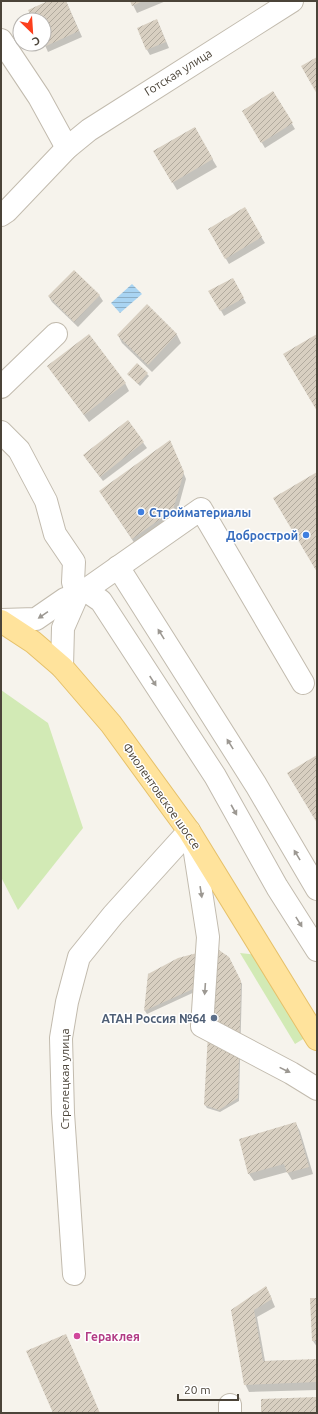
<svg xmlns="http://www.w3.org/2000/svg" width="318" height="1414" viewBox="0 0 318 1414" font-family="Ubuntu,sans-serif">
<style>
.grass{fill:#d2eab5}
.water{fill:url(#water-rules)}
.shadow{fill:#0003}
.building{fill:url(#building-hatch)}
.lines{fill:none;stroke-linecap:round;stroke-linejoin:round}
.minor-casing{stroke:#c2bbae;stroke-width:24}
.major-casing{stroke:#e6c16a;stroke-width:24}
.minor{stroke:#fff;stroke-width:22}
.major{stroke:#ffe39c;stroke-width:22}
.oneway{fill:#9c9892}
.shop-dot{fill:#3f7fe0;stroke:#fff;stroke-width:1.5}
.service-dot{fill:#5c6f8a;stroke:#fff;stroke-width:1.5}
.hotel-dot{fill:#d1479c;stroke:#fff;stroke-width:1.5}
.labels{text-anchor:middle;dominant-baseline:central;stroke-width:3;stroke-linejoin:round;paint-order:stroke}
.street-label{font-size:12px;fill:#4b4439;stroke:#fff}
.shop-label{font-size:12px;font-weight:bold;fill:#366cbe;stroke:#fff;text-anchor:start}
.service-label{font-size:12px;font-weight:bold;fill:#4e5e75;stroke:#fff;text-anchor:end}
.hotel-label{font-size:12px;font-weight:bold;fill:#b23c85;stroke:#fff;text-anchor:start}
</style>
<defs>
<pattern id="water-rules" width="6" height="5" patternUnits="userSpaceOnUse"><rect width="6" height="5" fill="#a9d4f2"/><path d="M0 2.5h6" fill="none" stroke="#8caec5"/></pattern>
<pattern id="building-hatch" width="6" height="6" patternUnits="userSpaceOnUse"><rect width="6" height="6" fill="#d8cfc1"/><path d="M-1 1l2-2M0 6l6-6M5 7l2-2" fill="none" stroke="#b1aa9e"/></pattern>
</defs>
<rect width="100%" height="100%" fill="#f6f3ec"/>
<g class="grass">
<path d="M1,690l47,33 35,105 -65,82 -17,-33z"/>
<path d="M240,953l19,2 49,81 -13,8z"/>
</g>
<path class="water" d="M132,284l10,10 -22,19 -9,-10z"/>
<g class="shadow">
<path d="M51,1h15l16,36 -34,15 -4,-9v-23h-10z"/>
<path d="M131,1h35l-29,12z"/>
<path d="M157,20l12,28 -19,7 -3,-5z"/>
<path d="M273,92l22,37 -30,19 -22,-37z"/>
<path d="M194,128l23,39 -40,23 -23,-39z"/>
<path d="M244,209l21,34 -36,21 -20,-34z"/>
<path d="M232,279l14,24 -22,13 -14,-25z"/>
<path d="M99,295l4,6 -25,26 -26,-25 -3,-5z"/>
<path d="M147,306l30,29 4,8 -29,29 -30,-29 -4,-8z"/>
<path d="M48,366l77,17 4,8 -40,31z"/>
<path d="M128,374h19l2,2 -9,10z"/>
<path d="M128,422l19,26 -44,33 -16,-21z"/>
<path d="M170,441l16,38 -10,37 -41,28 -31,-47z"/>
<path d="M228,958l14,26 -3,117 -19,11 -13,-4 -2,-3 7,-121 -65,30 -2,-3 4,-37z"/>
<path d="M296,1124l4,7 13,43 -21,6 -5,-8 -33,9 -5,-7z"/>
<path d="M270,1295l5,12 -18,10 8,44 52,-1v30l-68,2 -4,-8 -13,-74z"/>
<path d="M311,1299h6v48l-4,-6z"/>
</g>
<g class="building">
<path d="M48,1h18l13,30 -35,16v-27h-11l-5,-10z"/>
<path d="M130,1h13l-11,5z"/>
<path d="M157,19l9,23 -20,8 -9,-22z"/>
<path d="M317,57v37l-16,-28z"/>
<path d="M273,91l20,32 -32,20 -19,-32z"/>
<path d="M195,127l18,32 -41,24 -19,-32z"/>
<path d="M245,207l17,30 -37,22 -17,-30z"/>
<path d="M74,270l26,25 -26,27 -26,-26z"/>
<path d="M233,278l11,20 -24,13 -12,-20z"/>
<path d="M147,304l30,30 -29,31 -31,-30z"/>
<path d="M89,334l37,49 -42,32 -37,-49z"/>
<path d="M317,334v77l-34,-57z"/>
<path d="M137,363l11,10 -10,11 -11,-10z"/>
<path d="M128,420l16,22 -44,35 -17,-22z"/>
<path d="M170,440l14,32 -11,38 -41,29 -33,-48z"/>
<path d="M317,472v100l-44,-74z"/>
<path d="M317,755v68l-30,-50z"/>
<path d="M216,948l13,9 12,24 -3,117 -19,12 -15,-5 7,-124 -67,30 4,-37 30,-16z"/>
<path d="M296,1122l13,45 -22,6 -3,-9 -36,10 -9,-35z"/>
<path d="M266,1286l6,13 -18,11 9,51 54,-2v23l-73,3 -13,-75z"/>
<path d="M310,1298h7v43h-5z"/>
<path d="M66,1334l17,39 17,40h-47l-27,-62z"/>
<path d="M317,1397v16h-56v-14z"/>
</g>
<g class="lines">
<g class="minor-casing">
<g id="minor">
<path d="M1,40l38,57 28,51"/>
<path d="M1,215l6,-4 60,-63 22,-18 203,-129"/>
<path d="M1,387l55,-53"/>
<path d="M1,432l18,18 27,51 9,33 19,28 -1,20 4,14 -14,32 -1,39"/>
<path d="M118,567l138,218 61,104"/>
<path d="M85,590l16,11 114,175 62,111 40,63"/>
<path d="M1,620l35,-1 29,-20 12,-3 124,-87 102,174"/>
<path d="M193,840l15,97 -6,89 89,47 26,16"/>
<path d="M74,1274l-11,-161 -2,-75 6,-36 12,-45 34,-42 76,-84"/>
<path d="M230,1413v-8"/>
</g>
</g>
<g class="major-casing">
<path id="major" d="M1,621l32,21 29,25 49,57 78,107 128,208"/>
</g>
<use href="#minor" class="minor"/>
<use href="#major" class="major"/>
</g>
<defs><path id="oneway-solid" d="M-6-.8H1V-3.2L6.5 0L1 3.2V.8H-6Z"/></defs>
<g class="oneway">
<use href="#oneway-solid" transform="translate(43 615) rotate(146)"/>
<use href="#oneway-solid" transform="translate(161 634) rotate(-122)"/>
<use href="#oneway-solid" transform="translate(153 681) rotate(57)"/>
<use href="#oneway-solid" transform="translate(230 744) rotate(-122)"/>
<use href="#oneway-solid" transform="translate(234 810) rotate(61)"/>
<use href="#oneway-solid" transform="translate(297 855) rotate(-121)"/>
<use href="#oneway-solid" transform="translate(201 892) rotate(81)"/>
<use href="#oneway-solid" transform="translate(299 922) rotate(58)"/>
<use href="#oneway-solid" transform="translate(205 989) rotate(94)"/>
<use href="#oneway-solid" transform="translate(285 1070) rotate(26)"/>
</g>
<g class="shop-dot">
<circle cx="141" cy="512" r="4"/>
<circle cx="306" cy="535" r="4"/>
</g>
<circle class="service-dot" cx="214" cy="1018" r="4"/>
<circle class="hotel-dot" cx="77" cy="1336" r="4"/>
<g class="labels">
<g class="street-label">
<text transform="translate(178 72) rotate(-32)">Готская улица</text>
<text transform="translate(162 796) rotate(55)">Фиолентовское шоссе</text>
<text transform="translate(64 1079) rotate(-90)">Стрелецкая улица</text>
</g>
<g class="shop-label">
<text x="149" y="512">Стройматериалы</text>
<text x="298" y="535" text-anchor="end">Добрострой</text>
</g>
<g class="service-label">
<text x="206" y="1018">АТАН Россия №64</text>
</g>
<g class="hotel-label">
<text x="85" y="1336">Гераклея</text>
</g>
</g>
<rect width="318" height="1414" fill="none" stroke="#4b4439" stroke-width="4"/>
<g transform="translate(32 32) rotate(155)"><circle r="19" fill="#ffffff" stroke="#b7b4b0"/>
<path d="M0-3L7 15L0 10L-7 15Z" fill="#fc3f1d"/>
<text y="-6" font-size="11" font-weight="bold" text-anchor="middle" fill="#4b4439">С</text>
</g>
<path d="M178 1394v6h60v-6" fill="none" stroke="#4b4439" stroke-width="2"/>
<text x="184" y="1394" font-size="12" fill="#4b4439" stroke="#ffffff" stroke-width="3" paint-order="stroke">20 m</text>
</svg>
